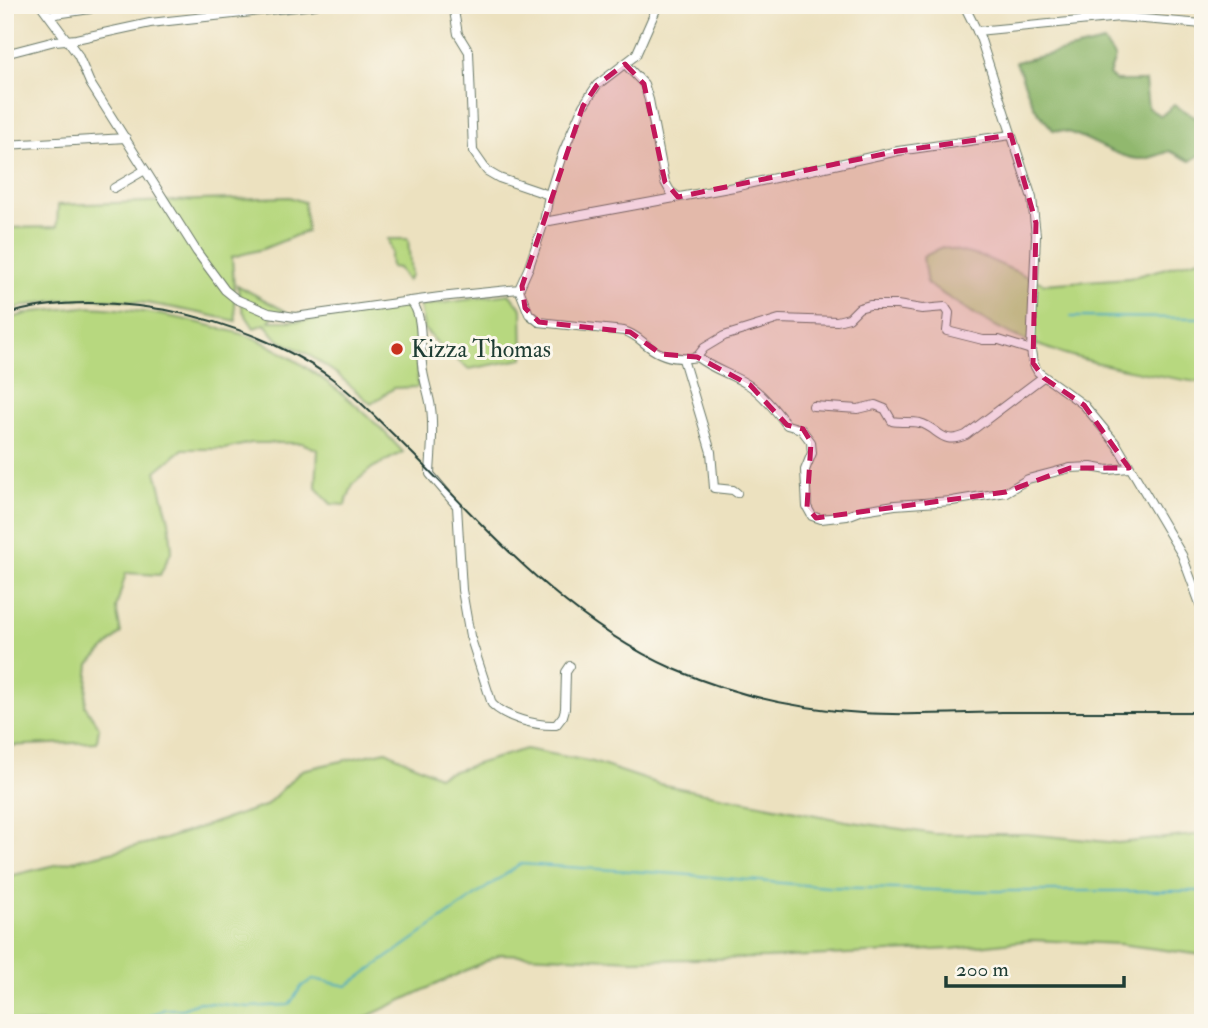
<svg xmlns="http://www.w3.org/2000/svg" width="1208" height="1028" viewBox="0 0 1208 1028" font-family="'IM FELL Double Pica',serif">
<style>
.green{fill:#b7d87f;stroke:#6b8a5a;stroke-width:2}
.forest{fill:#91b86e;stroke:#587a51;stroke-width:2}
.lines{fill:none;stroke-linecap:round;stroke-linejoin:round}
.stream{stroke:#41a8c1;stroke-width:2}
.minor-casing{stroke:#677665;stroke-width:10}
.minor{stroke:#fff;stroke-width:8}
.rail{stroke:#1f3d34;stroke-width:2}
.marked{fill:#c2185b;fill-opacity:0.2;stroke:#c2185b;stroke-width:5;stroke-dasharray:14 9;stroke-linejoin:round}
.poi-dot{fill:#c8321e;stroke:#fbf7ec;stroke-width:2.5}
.labels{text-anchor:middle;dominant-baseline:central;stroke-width:6;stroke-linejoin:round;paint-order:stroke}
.poi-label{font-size:24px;fill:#1f3d34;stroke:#fbf7ec;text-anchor:start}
</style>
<rect width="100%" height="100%" fill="#fbf7ec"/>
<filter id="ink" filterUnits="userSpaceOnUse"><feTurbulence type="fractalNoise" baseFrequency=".0143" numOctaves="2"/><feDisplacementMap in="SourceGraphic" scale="14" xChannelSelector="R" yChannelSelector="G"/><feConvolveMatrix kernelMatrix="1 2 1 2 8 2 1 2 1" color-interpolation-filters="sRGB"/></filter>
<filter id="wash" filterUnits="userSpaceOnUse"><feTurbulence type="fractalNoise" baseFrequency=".00686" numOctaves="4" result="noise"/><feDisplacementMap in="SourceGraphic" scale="28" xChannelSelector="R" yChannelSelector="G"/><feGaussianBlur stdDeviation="1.57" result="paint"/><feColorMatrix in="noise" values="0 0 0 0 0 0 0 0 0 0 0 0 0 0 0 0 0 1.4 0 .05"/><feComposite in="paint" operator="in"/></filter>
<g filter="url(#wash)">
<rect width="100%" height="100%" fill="#ece1bf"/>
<g class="green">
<path d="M289,197l15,5 3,29 -44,18 -31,8 4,64c-80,-17 -149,-35 -231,-10v-83l52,-1 1,-22z"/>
<path d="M388,239h20l3,36 -4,6 -9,-13 -7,-1 -1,-10 2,-3z"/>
<path d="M942,247l44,11 58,26 85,-6 74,-20v125c-57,-9 -114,-19 -168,-39 -37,-13 -75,-39 -108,-60l-4,-27z"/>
<path d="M237,285l48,26 -12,5 -4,5h31l80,-12 27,-8 8,14 3,72 -24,1 -23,16 -34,-30 -31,-21 -28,-13 -13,-16 -11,4 -11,-17z"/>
<path d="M509,294l13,15 1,50 -54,10 -26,-20 -19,-20 -4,-23z"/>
<path d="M83,307c45,1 88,8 132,20 15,4 31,7 46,14 56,29 100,64 142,111l-31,16 -19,16 -8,21 -14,-1 -15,-16 2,-38 -16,-7h-51l-26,6h-42l-27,22 13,50 3,29 -12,25 -34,-2 -10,35 5,25 -32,31 -4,42 14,21 -2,15 -92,4v-426l28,-8z"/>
<path d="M525,749l68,13 66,22 187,37 89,13h92l91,9 85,-9v121l-84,-11 -87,-4 -80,9 -186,9 -133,2 -132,-6 -148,69h-348v-146l160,-38 100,-33 37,-36 84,-19 52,25z"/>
</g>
<path class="forest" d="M1104,42l11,16 -6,17 7,6h29l3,27 13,8 13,-11 29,17v31l-13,8 -20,-10c-9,3 -23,9 -32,8 -31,-4 -55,-28 -85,-29l-19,-23 -18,-45z"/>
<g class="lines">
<g class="stream">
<path d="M1071,317l132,1"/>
<path d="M110,1023l31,-3 24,-11h18l16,-7 50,5 40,-2 13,-19 11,-7 34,7 173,-122 158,10 150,13 140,4h235"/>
</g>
</g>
</g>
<g filter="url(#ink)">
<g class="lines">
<g class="minor-casing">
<g id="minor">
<path d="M41,5l37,50 12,28 107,169 28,38 11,9 33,14 26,4 145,-20 79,-8 10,-22 15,-45 5,-27 14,-43 20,-46 14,-21 39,-30 22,-50"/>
<path d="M453,5l5,29 11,18 4,99 14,20 12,7 50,17"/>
<path d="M964,5l16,32 52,161 4,37 -5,115 2,13 5,9 46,33 33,40 65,110 21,57"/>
<path d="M49,15l41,-6 9,-4"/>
<path d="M977,31l143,-14 83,7"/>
<path d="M5,54l50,-13 21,-2 74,-16 166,-18"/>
<path d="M625,64l19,20 5,16 16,82 5,9 8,6"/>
<path d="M5,145l121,-7"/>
<path d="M114,188l31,-18"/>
<path d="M5,207h4"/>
<path d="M544,222l190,-35 164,-36 113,-16"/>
<path d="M519,289l10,25 10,8 85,9c11,3 16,9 24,15 15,12 31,14 49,11l7,-9 20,-12 55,-17 58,2 12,-3 10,-10 11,-3h27l25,4 23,-2 4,6 -2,18 36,9h16l32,10"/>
<path d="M410,301c14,11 10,46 12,63 1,15 7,29 9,44 3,21 0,44 -1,66l27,32 5,84 8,46 22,68c14,14 44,22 64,21l7,-9 2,-7 1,-37 4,-6"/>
<path d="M697,357c15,12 34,17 50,27 14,8 30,28 40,41l14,4 10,13 1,11 -7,17 2,37 5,9 9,3 26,-3 16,-6 32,-5 57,-4 54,-9 22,-13 42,-11 21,-1 17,3 21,-2"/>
<path d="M683,359l28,93 3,36 19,2 4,3"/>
<path d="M813,406l45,3 17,-4 10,4 7,12c9,2 19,0 28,2 19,5 21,23 46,12l77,-58"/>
</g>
</g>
<use href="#minor" class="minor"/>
<path class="rail" d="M5,315c42,-14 90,-14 133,-9 64,7 139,33 192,71 32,24 59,54 88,82 78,80 152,164 256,210 59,26 124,40 188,44 46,3 94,0 140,-1 67,0 134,0 201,0"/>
</g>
</g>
<path class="marked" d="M625,64l19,20 21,98 13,15 220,-46 113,-16 25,88 -3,140 11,15 40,27 45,63h-59l-64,24 -190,26 -9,-11 4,-65 -8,-13 -16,-4 -37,-40 -53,-28 -36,-3 -31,-22 -91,-10 -14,-14 -3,-22 61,-180 14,-21z"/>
<circle class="poi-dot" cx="397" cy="349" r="7"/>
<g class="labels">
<g class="poi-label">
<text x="411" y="349">Kizza Thomas</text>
</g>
</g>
<rect width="1208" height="1028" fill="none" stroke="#fbf7ec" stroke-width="28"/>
<path d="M946 976v10h178v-10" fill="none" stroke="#1f3d34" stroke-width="3.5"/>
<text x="956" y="976" font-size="21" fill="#1f3d34" stroke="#fbf7ec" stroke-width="5" paint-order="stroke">200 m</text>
</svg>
